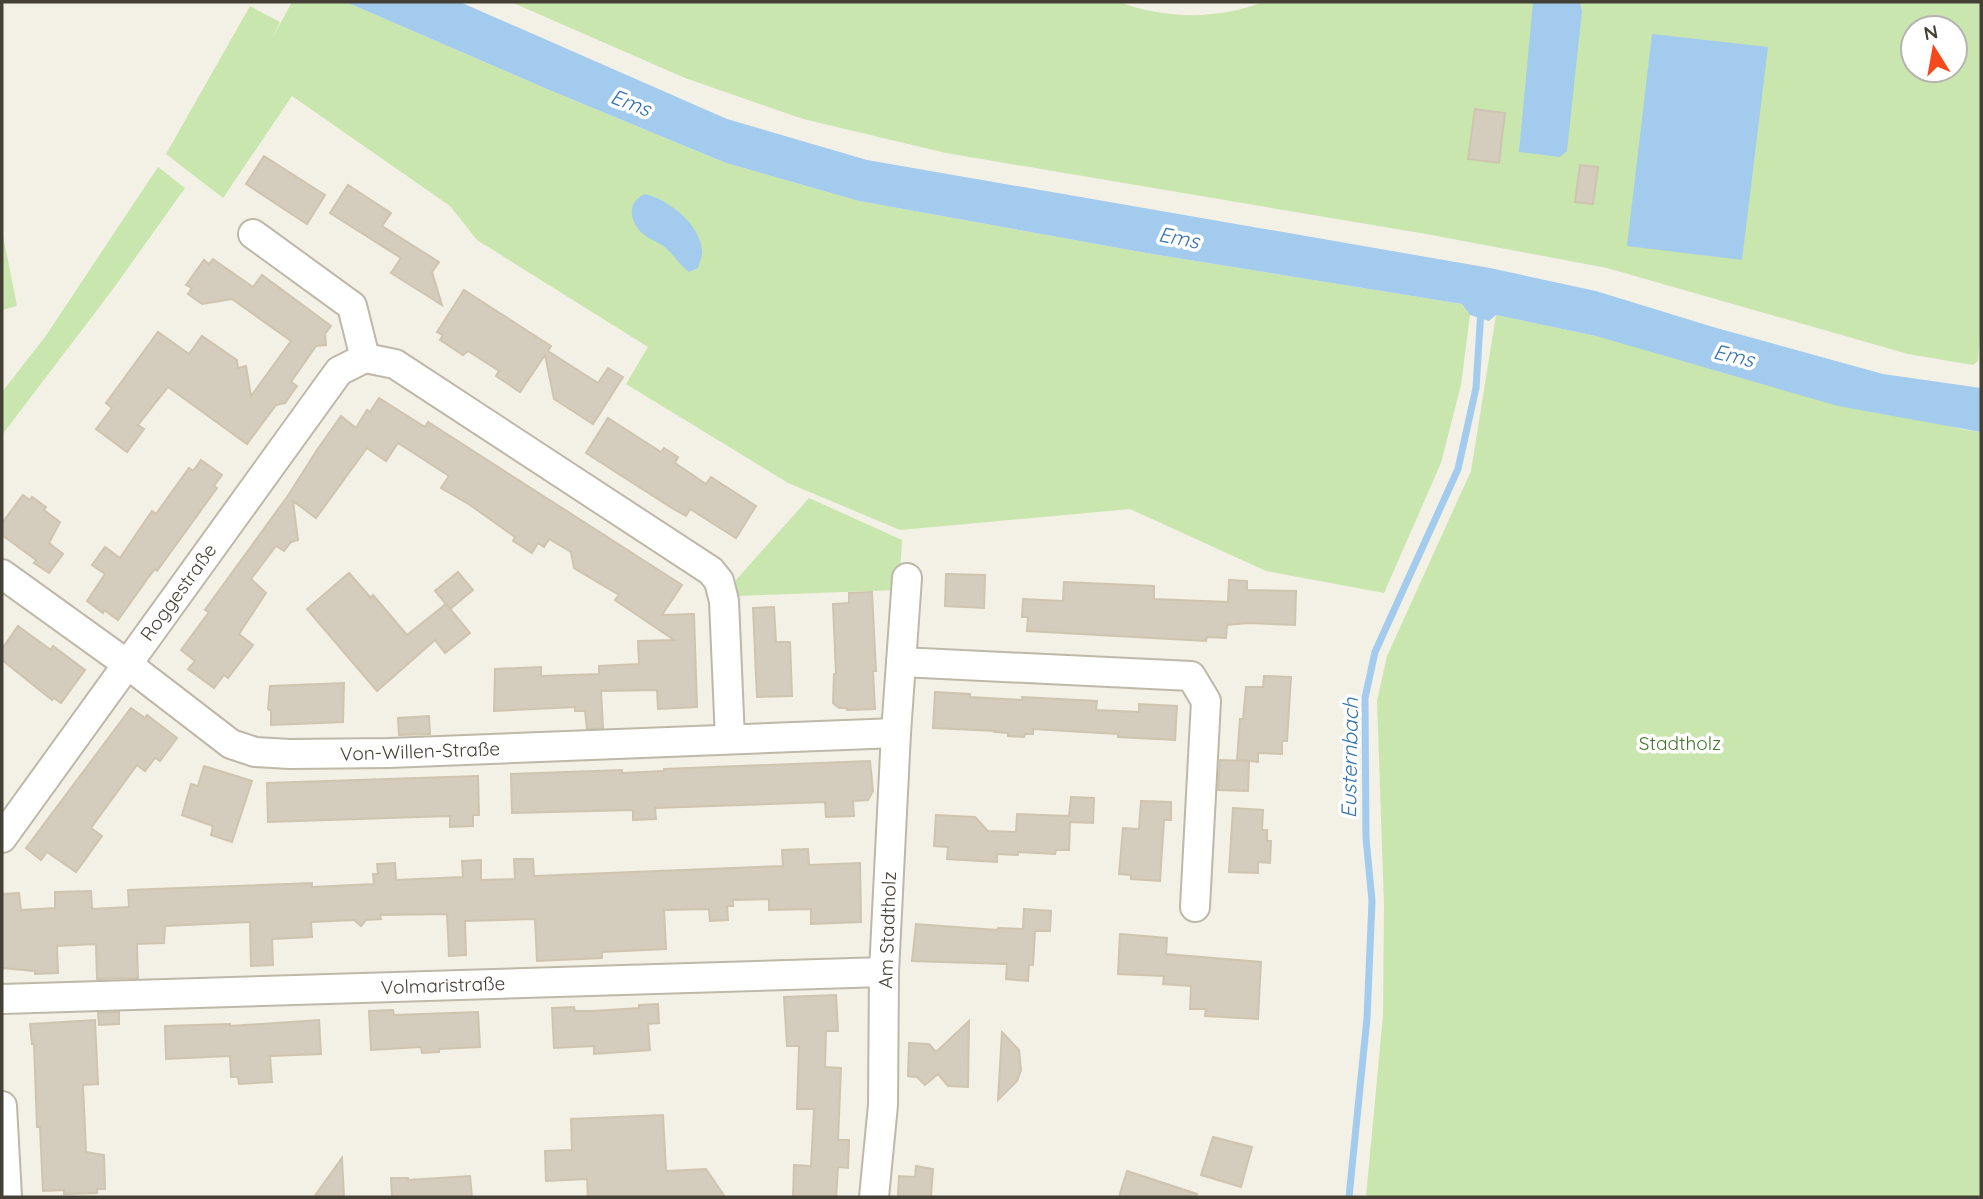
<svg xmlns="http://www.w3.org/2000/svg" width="1983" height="1199" viewBox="0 0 1983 1199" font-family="Quicksand,sans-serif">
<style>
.green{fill:#cae6af;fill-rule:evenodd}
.water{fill:#a3cbee}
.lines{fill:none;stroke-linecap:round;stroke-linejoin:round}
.stream{stroke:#a3cbee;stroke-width:7}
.building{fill:#d4ccbc;stroke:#cfc4af;stroke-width:2}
.minor-casing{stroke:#beb8a9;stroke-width:32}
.minor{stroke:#fff;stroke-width:28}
.labels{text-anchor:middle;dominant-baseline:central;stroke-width:7;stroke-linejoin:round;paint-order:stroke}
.street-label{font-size:19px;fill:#454035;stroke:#fff}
.park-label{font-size:19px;fill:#42752a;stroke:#fff}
.water-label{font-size:21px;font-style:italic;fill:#3172ae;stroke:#fff}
</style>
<rect width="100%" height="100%" fill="#f3f0e6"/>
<g class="green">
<path d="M292,2h54l201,87 179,74 133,38 293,53 310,50 8,11 -9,70 -20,78 -57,130 -118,-22 -136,-62 -230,21 -112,-47 -162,-99 22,-37 -171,-107 -27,-34 -158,-110 -69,102 -57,-44 84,-148 30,16 -10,20z"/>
<path d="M511,2h608c46,17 98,18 144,0h718v319l-3,40 -5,4 -65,-11 -301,-86 -181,-34 -480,-81 -143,-34 -118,-41zM1913,28h42v42h-42z"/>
<path d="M158,167l27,21 -72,101 -111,146v-43l43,-55z"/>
<path d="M2,231l15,75 -15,4z"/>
<path d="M1496,315l100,21 369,94 16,2v765h-615l17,-182 1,-110 -7,-204 10,-45 84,-185z"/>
<path d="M809,498l93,42 -3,50 -163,6v-16z"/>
</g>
<g class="water">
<path d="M346,2h114l267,117 140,41 623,108 106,23 117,36 170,47 98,14v44l-143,-26 -242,-70 -100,-21 -7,6 -19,-6 -8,-11 -310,-50 -293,-53 -133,-38 -179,-74z"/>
<path d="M1533,2l47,1 2,8 -15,140 -7,6 -41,-5z"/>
<path d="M1652,34l116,13 -26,213 -115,-14z"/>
<path d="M645,194c23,5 56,31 57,57 1,5 -3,12 -4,17l-9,4c-9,-6 -14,-16 -23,-24 -7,-6 -21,-10 -27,-18 -11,-14 -10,-29 6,-36z"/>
</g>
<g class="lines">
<path class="stream" d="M1349,1197l18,-179 5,-117 -6,-63 -1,-140 10,-46 83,-183 18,-81 5,-78"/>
</g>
<g class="building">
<path d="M1475,109l30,4 -6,50 -31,-4z"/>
<path d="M264,156l61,39 -18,29 -61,-40z"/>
<path d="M1580,165l18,2 -5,37 -18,-2z"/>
<path d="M348,185l43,28 -9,13 57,36 -7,10 10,33 -51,-32 10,-15 -71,-45z"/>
<path d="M213,259l40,28 9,-12 69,51 -6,8 1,11 -10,1 -25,36 6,4 -12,17 -9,2 -29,39 -79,-57 -30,38 6,4 -17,23 -31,-23 16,-21 -6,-5 52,-71 31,22 13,-18 35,24 1,8 8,-2 5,30 40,-55 -59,-42 -30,5 -14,-10 4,-6 -6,-3 18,-25 5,4z"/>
<path d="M464,290l87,56 -3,5 50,32 10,-15 15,9 -30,47 -39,-25 -9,-44 -25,37 -24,-16 3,-5 -31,-20 -5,4 -23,-15 3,-5 -6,-3z"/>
<path d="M379,398l46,29 3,-5 254,163 -20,30 32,-1 3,93 -39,2 -1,-19 -56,1 2,37 -16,1 -2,-18h-10v-4l-81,4 1,-42 46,-2v9l58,-2v-8l40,-2 -1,-23 36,-1 -59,-40 4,-5 -45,-27 -3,-16 -22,-13 -5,8 -6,-4 -6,10 -19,-12 2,-4 -45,-32 -29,-17 8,-12 -51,-33 -12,18 -19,-13 -51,70 -23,-17 5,39 -7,2 -7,9 -8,-5 -25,33 15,14 -27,41 14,11 -25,33 -4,-3 -10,13 -26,-19 7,-8 -14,-11 28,-38 -4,-2 82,-113 30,-47 24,-34 15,12 11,-18 3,2z"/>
<path d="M608,418l53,34 3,-4 14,9 -3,6 31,21 5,-7 45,29 -20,32 -46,-29 -4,7 -11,-6 -89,-57z"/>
<path d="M201,460l21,15 -8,11 3,2 -60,83 -2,-2 -7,9 -30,42 -14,-10 -1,3 -16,-12 18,-27 -13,-9 13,-18 15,11 32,-47 4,3 33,-46 4,3z"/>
<path d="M23,495l7,5 2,-3 14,10 -2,3 16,12 -11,21 14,11 -14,19 -15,-10 2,-3 -34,-25v-12z"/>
<path d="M458,572l15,18 -23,19 -15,-18z"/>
<path d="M349,573l22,25 2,-3 34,40 39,-31 24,29 -25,20 -10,-13 -58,51 -70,-82z"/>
<path d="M946,574l39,1 -1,33 -39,-2z"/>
<path d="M1229,580l18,1v9l49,1 -1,34 -47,-2 -21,2 -1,13 -19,-1 -1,4 -179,-10 1,-14h-6l1,-18 40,2 1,-19 90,4v13l74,3z"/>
<path d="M872,592l4,79h-3l2,38 -28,1v-2h-8l-6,-5 1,-29h2l-3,-70 16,-1v-10z"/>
<path d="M774,607l2,35h14l2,54 -35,1 -4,-89z"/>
<path d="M18,626l33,24 2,-4 32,24 -24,33 -7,-5 -2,2 -50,-40v-11z"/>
<path d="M1264,676l27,1 -4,64h-5v13l-24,-1v9l-9,-1 -1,30 -30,-1 2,-30 28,1 -11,-1 3,-41h3l3,-32h17z"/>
<path d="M344,683l-1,39 -72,3v-14l-3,-2 2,-23z"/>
<path d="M935,692l35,2v3l52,3v-3l75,4 -1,9 43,2v-8l38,2 -2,34 -57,-3v-3l-85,-5v5h-8l-1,3 -16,-1v-3l-13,-1 1,-1 -63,-3z"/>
<path d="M131,708l14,10 2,-3 30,23 -17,23 -5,-3 -10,13 -8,-6 -46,63 11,8 -26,36 -29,-20 -6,8 -15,-12z"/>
<path d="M429,716l1,18 -31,1 -1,-17z"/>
<path d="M870,761l3,30 -5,9 -15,1 1,15 -28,1 -1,-15 -170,6 1,11 -23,1v-10l-121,3 -1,-39 111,-4v3l42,-2v-2z"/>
<path d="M204,766l48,15 -20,61 -21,-7 2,-9 -31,-11 9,-31 7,2z"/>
<path d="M478,776l1,39h-6v11l-23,1v-11l-182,6 -1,-39z"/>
<path d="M1071,797l23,1 -1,25 -23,-1 -1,28h-13l-1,4 -37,-2v3l-21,-1v8l-50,-3 1,-12 -14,-1 2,-31 39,2 13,14 28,1 1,-18 52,2z"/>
<path d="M1141,801l30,1v18h-7l-4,61 -29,-2v-4l-12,-1 4,-46 16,1z"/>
<path d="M1233,808l30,2 -1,20h5v11h4l-1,22 -12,-1v11l-29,-1z"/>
<path d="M808,849l1,16 51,-2 1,59 -50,2v-15l-42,1v-11l-36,1v6h-6l1,14 -18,1 -1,-12 -45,1 2,39 -64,3v6l-65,3 -2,-42 -70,2 1,34 -17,1 -2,-42 -67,1 1,4 -15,1 -5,6 -7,-6 -43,2 1,15 -40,2 1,26 -22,1 -1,-44 -85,4 -1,17 -27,1 1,34 -41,1 -1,-35 -39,2 1,27 -23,1v-3l-33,-3v-74l17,-1 2,17 34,-2v-16l36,-1 1,18 37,-2 -1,-17 184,-7v4l62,-3 -1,-10h5l-1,-10 18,-1 1,17 67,-3 -1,-16 19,-1v20l34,-1 -1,-20h19l1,17 249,-10 -1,-16z"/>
<path d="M1024,909l27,2 -1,20h-15l-2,34h-4l-1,16 -22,-2 1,-15 -95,-3 4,-37 81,6 1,-2 25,1z"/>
<path d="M1120,934l47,4 -1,16 95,8 -3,57 -53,-3 1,-7h-16l1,-23 -28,-2 1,-8 -46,-2z"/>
<path d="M836,995l2,36h-12l-1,36 16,1 -3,72h11l-1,28 -10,-1 -2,30h-43l1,-32 17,1 3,-57h-17l2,-63h-12l-3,-49z"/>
<path d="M658,1004l1,19 -11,1 2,26 -56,4v-8l-40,2 -2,-40 22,-1 1,4h18l46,-3v-3z"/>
<path d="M393,1010l1,5 84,-3 2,35 -41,2v3l-17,1 -1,-6 -50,3 -2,-39z"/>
<path d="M119,1012v12l-20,1 -1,-12z"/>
<path d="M95,1020l3,64 -15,1 3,67 18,3 1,34h-8v4l-33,1v-4l-21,1 -3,-64h-3l-3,-83h-2l-2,-20z"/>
<path d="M319,1020l2,34 -51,2 2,26 -33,2 -1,-7h-7l-1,-21 -64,3 -1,-33 65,-2v2z"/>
<path d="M969,1021l-1,66 -20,-1 -10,-12 -13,11 -8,-8 -9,-1 1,-33 20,1 7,8z"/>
<path d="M1002,1032l17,18 2,20 -4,11 -19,19z"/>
<path d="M663,1115l3,56 40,-2 19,28h-137l-1,-18 -41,2 -1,-30 27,-1 -1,-31z"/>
<path d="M1213,1137l39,10 -11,40 -40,-12z"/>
<path d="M342,1158l2,39h-30z"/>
<path d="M916,1166l17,3 -2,28h-33l1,-21 16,1z"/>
<path d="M1127,1171l70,23 -1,3h-77z"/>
<path d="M470,1176l2,21h-80l-1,-19h17v2z"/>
</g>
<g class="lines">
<g class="minor-casing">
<g id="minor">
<path d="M253,234l99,72 13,52"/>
<path d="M2,574l125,90 104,80 24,8 35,2 99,-1 507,-20"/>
<path d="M901,662l290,14 15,25 -11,206"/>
<path d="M2,838l337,-467 26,-13 30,6 316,207 8,10 5,20 6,138"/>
<path d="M2,999l882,-27"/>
<path d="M2,1106l5,91"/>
<path d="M874,1197l9,-92 1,-133 12,-239 11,-155"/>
</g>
</g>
<use href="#minor" class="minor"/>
</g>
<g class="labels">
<g class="street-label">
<text transform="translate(178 592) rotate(-54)">Roggestraße</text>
<text transform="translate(420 751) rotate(-2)">Von-Willen-Straße</text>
<text transform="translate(887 930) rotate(-88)">Am Stadtholz</text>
<text transform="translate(443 985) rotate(-2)">Volmaristraße</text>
</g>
<g class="park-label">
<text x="1680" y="743">Stadtholz</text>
</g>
<g class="water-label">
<text transform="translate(631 102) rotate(21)">Ems</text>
<text transform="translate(1179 237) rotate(11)">Ems</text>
<text transform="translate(1734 355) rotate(13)">Ems</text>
<text transform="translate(1349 758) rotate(-89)">Eusternbach</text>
</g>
</g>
<rect width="1983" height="1199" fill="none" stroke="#454035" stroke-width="7"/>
<g transform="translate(1934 49) rotate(349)"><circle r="33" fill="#ffffff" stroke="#b5b3ae" stroke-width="2"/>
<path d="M0-5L12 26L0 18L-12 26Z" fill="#f5491b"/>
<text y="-10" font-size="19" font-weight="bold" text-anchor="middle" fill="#454035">N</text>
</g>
</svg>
